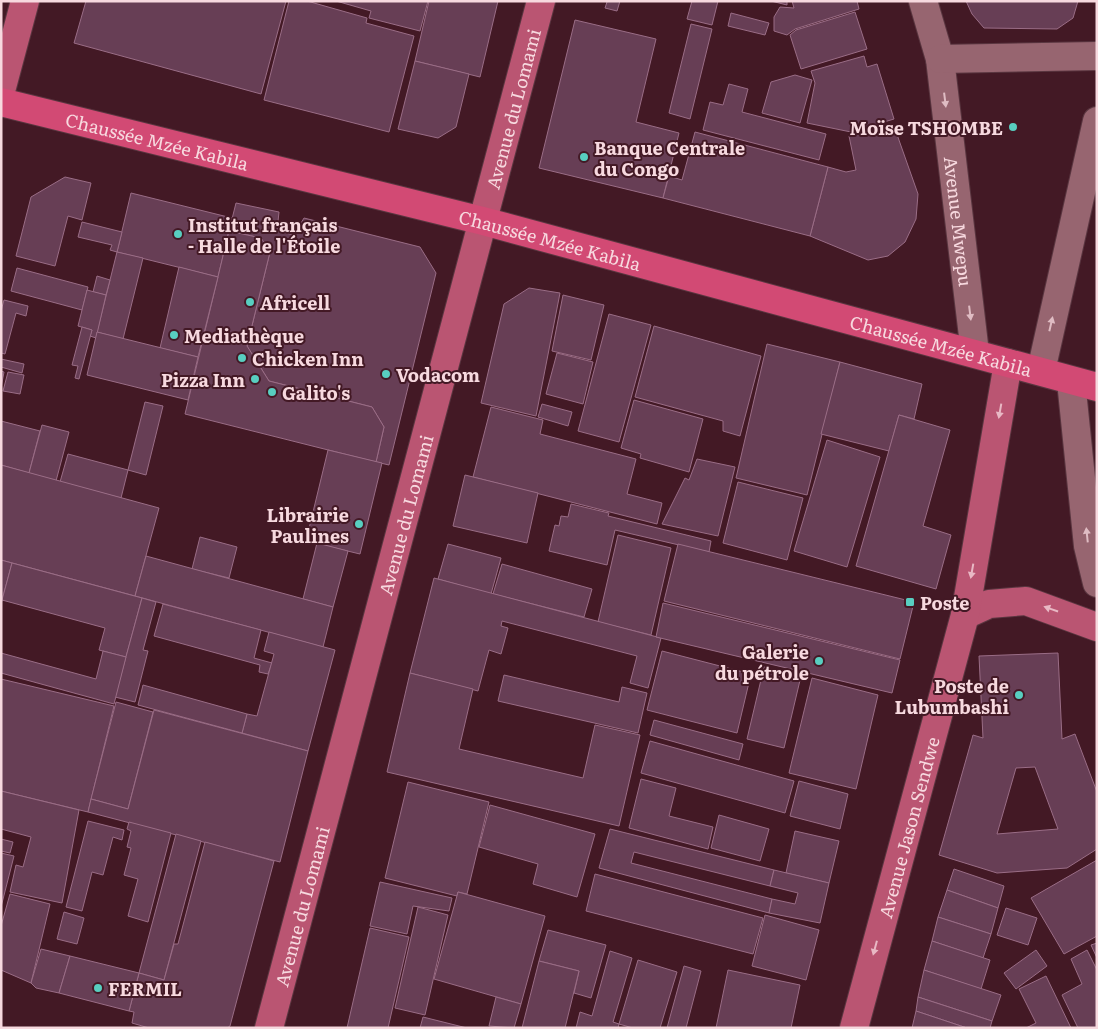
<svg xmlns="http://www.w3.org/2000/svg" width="1098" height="1029" viewBox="0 0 1098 1029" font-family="Literata,serif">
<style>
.building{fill:#673e55;stroke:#9a6d86;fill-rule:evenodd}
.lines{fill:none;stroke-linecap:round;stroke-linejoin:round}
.minor-casing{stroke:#5a3640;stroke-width:30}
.major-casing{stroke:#5a3640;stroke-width:30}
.highway-casing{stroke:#5a3640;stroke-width:30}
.minor{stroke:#976570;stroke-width:28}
.major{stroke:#ba5572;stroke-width:28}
.highway{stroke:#d24a74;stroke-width:28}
.oneway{fill:#dfbcc3}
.oneway2{fill:#e8b8c4}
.poi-dot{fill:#58cec0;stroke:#431925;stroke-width:2}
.labels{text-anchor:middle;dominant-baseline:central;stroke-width:4;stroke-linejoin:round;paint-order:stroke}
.street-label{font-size:18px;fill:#f7d9df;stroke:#431925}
.poi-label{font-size:18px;font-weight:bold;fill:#f7d9df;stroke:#431925;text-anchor:start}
</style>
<rect width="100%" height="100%" fill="#431925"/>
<g class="building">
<path d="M86,1h200l-25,93 -187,-51z"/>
<path d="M289,1h18l60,17 -1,5 48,13 -25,96 -125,-32z"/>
<path d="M336,1h92l-8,30 -51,-13 2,-7z"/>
<path d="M429,1h69l-18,76 -65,-16z"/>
<path d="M604,1h16l-3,10 -12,-3 2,-6z"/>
<path d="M692,1h26l-6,24 -25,-6z"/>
<path d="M771,1h16v4z"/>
<path d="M792,1h65l2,8 -64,20 -8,6 -13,-4v-14l6,-10 14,1z"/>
<path d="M966,1h112l-5,17 -16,11 -73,-1 -12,-14z"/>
<path d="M855,12l12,37 -66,20 -11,-34 6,-5z"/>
<path d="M731,13l38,10 -4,12 -37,-9z"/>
<path d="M575,20l81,19 -20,83 43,11 -16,65 -124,-30z"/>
<path d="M691,24l21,5 -22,90 -21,-6z"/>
<path d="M864,56l3,11 10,-3 17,55 -43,13 -44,-9 8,-40 -4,-12z"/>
<path d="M415,61l54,13 -13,53 -18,11 -40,-9z"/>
<path d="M795,75l17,5 -12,43 -38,-10 9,-31z"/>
<path d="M729,84l19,5 -6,23 84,22 -7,26 -116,-30 7,-28 13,3z"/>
<path d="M894,126l24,68 -2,25 -11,23 -17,14 -20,4 -58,-24 18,-69 18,5 10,-2 -7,-34z"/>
<path d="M695,132l133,35 -18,69 -147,-38 6,-22 13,4z"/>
<path d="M65,177l26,6 -9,37 -14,-4 -13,50 -39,-10 15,-59z"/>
<path d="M131,193l101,25 -14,59 -101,-25z"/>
<path d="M236,203l43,9 -2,19 17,4 10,-17 116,29 16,26 -47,192 -13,-3 8,-35 -12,-20 -103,-26 -22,-35 23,-94 -9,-14 -32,-7z"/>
<path d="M82,222l40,10 -5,20 -7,-2 2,-5 -34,-8z"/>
<path d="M229,231l32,7 9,14 -23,94 22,35 103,26 12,20 -8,35 -191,-48z"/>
<path d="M117,252l26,6 -20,81 -26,-7z"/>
<path d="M179,267l39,10 -20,80 -38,-9z"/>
<path d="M17,268l71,19 -6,23 -71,-19z"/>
<path d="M97,276l13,4 -4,15 -13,-3z"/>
<path d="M529,288l31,5 -24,123 -55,-13 23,-99z"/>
<path d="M87,290l19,5 -10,43 -6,-2 2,-6 -14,-4z"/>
<path d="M563,295l41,10 -13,55 -39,-9z"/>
<path d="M4,300l24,6 -2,10 -10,-3 -11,41 -4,-1v-42z"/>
<path d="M609,314l42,11 -32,117 -41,-11z"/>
<path d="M654,326l107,30 -21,80 -17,-5v-10l-88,-24z"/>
<path d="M82,327l10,3 -13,49 -4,-1 3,-12 -6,-1z"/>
<path d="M97,332l101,25 -10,43 -101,-25z"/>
<path d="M767,344l73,18 -33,133 -71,-17z"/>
<path d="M557,353l36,9 -10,42 -37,-10z"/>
<path d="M1,359l23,5 -2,9 -21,-6z"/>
<path d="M840,362l82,22 -8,35 -15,-4 -10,36 -68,-17z"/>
<path d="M1,371l3,1 -3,16z"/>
<path d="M8,372l16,3 -4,19 -17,-3z"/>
<path d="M634,400l69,19 -14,53 -49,-14 1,-4 -20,-6z"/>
<path d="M145,402l18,4 -17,69 -18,-5z"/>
<path d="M542,404l30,8 -4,14 -30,-9z"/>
<path d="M491,407l52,13 -3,14 96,25 -9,35 35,9 -5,21 -184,-47z"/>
<path d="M899,415l51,15 -27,96 28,9 -15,54 -80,-23z"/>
<path d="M1,421l39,10 -11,42 -28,-8z"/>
<path d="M42,425l27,7 -13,49 -27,-8z"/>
<path d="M827,440l53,17 -33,110 -53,-16z"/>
<path d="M328,450l54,13 -22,91 -54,-13z"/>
<path d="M68,454l60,16 -7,28 -61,-16z"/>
<path d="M697,459l38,8 -17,69 -56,-12 23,-46 4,2z"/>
<path d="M1,465l158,43 -24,88 -134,-36z"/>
<path d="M465,475l73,18 -11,50 -74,-17z"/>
<path d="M738,482l65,16 -16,62 -64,-17z"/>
<path d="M571,504l38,9 -1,3 103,25 -2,11 -94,-22 -8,35 -58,-14 6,-26 4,1 2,-10 7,1z"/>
<path d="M618,535l53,13 -20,87 -53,-13z"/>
<path d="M200,537l37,10 -8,31 -37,-9z"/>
<path d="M317,543l31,8 -15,56 -30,-8z"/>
<path d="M448,544l53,14 -10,36 -53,-15z"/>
<path d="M678,544l236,58 -14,57 -236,-58z"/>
<path d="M146,556l187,51 -10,40 -188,-51z"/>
<path d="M1,560l11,3 -11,41z"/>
<path d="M12,563l130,35 -16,59 -27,-7 6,-22 -103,-28z"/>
<path d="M502,564l90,25 -8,28 -91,-23z"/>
<path d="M434,578l227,60 -13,50 -18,-5 7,-27 -135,-35 -1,5 7,2 -7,26 -12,-4 -11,41 -68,-18z"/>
<path d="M142,598l14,4 -13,48 5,1 -13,51 -20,-5z"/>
<path d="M663,603l237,57 -8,33 -236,-56z"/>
<path d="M163,604l98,26 -7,28 18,5 -4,11 -9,-2 1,-7 -106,-29z"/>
<path d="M269,632l66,18 -27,101 -66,-18 5,-19 10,2 17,-62 -10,-3z"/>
<path d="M103,651l23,6 -12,47 -113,-31v-20l95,26z"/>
<path d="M662,651l89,23 -14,59 -90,-23z"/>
<path d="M1058,653l4,86 13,-5 22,58v57l-30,19 -70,5 -58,-18 34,-120 10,3 -4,-82zM1035,767l23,62 -61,5 19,-66z"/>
<path d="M764,667l37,9 -17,72 -37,-9z"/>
<path d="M410,673l63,16 -14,60 124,29 12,-53 45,10 -21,91 -232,-54z"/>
<path d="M504,675l115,27 3,-15 25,6 -9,40 -140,-32z"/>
<path d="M812,678l66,17 -22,94 -67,-16z"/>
<path d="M1,679l113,27 -26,106 -87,-21z"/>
<path d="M143,685l104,29 -5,19 -104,-28z"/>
<path d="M116,702l37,10 -25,97 -37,-10z"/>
<path d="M154,710l154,41 -28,111 -192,-50 3,-13 37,10z"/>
<path d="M654,720l89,24 -4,16 -89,-25z"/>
<path d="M650,741l144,40 -9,32 -144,-40z"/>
<path d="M641,779l35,9 -7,28 44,11 -5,22 -79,-21z"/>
<path d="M799,781l49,13 -8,35 -50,-13z"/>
<path d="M408,782l81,20 -22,92 -9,-2 -1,4 -72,-18z"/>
<path d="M1,791l78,19 -17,93 -52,-11 6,-27 7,2 8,-30 -30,-8z"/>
<path d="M490,805l105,29 -18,63 -44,-13 5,-20 -59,-17z"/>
<path d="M719,815l50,14 -9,32 -49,-13z"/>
<path d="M88,821l36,9 -2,10 -9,-3 -10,38 -11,-3 -10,39 -16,-4z"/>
<path d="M129,822l42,11 -23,89 -20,-6 10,-37 -14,-4 7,-27 -4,-1 4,-16 -4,-2z"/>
<path d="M610,829l164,41 -4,16 -136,-34 -3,11 141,36 -3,14 -170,-45z"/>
<path d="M795,831l44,10 -10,42 -43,-10z"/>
<path d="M176,834l25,7 -37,139 -25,-7z"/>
<path d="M1,839l12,3 -3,11 -9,-2z"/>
<path d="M205,842l69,19 -44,165 -3,2h-78l-17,-5 2,-11 -5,-1 10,-38 25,7 10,-36h4z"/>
<path d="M1,853l13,3 -13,51z"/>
<path d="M1097,860v76l-33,18 -33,-56z"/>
<path d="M954,869l50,17 -6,22 -51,-18z"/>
<path d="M774,870l55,13 -9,40 -51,-10 3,-14 23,5 3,-11 -28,-7z"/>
<path d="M595,874l168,44 -10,36 -167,-43z"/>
<path d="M380,882l72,16 -3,13 -36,-5 -6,28 -37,-8z"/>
<path d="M947,890l51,18 -7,26 -53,-17z"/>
<path d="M458,892l87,24 -24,88 -87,-25z"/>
<path d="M10,894l40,10 -19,79 -30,-13v-44z"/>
<path d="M418,907l30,8 -23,100 -30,-7z"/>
<path d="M1006,908l31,10 -9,27 -31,-10z"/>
<path d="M64,912l20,6 -7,26 -20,-5z"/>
<path d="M765,915l54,15 -13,50 -54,-14z"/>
<path d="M938,917l53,17 -8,24 -51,-17z"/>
<path d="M370,928l39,9 -21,91h-41z"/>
<path d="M548,930l58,15 -15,53 -17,-5 5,-22 -40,-10z"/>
<path d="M932,941l58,19 -9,29 -57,-19z"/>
<path d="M1097,943v15l-6,-13z"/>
<path d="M41,949l29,7 -11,37 -23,-5 -5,-5z"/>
<path d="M1036,950l11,16 -31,23 -12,-16z"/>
<path d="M1087,950l10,20v58h-19l-16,-33 20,-11 -11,-25z"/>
<path d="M610,951l22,7 -19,64 6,2 -1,4h-42l4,-16 12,4z"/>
<path d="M70,956l69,17 -10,38 -70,-18z"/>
<path d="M638,960l39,12 -17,56h-27l-14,-4z"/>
<path d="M539,961l40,10 -14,57h-43z"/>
<path d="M684,966l17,5 -15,57h-19z"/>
<path d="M728,970l72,15 -9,43h-75z"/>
<path d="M924,970l77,25 -9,26 -74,-24z"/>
<path d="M1046,976l25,52h-45l10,-5 -17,-34z"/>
<path d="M496,997l25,7 -7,24 -25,-2z"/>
<path d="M918,997l74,24 -2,7h-23l-51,-17z"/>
<path d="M916,1011l51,17h-55z"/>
<path d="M423,1017l44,11h-47z"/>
</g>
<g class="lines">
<g class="minor-casing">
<g id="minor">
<path id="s1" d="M923,1l17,58 35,294"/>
<path d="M940,59l157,-3"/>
<path d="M1041,371l56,-250"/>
<path d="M1071,381l17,165 9,37"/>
</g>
</g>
<g class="major-casing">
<g id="major">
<path d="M1,91l24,-90"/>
<path d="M965,615l24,-11 37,-3 71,26"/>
<path id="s2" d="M269,1028l272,-1027"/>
<path id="s3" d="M854,1028l111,-413 43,-252"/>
</g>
</g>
<g class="highway-casing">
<g id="highway">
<path id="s4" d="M1,102l482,119 614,166"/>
</g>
</g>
<use href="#minor" class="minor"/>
<use href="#major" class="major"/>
<use href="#highway" class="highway"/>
</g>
<defs><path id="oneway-solid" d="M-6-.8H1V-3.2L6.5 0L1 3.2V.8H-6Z" transform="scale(1.25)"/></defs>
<g class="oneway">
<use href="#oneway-solid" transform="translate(945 100) rotate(83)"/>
<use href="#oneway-solid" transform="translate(970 313) rotate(83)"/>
<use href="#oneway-solid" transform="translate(1051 324) rotate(-77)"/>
<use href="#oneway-solid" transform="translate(1087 535) rotate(-96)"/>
</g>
<g class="oneway2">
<use href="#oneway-solid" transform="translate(1000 411) rotate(100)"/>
<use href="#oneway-solid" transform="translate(972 571) rotate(100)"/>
<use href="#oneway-solid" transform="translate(1051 609) rotate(-161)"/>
<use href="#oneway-solid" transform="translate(875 948) rotate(105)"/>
</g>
<g class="poi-dot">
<circle cx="1013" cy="127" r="5"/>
<circle cx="584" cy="157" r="5"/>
<circle cx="178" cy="234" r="5"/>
<circle cx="250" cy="302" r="5"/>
<circle cx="174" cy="335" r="5"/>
<circle cx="242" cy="358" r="5"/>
<circle cx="386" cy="374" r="5"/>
<circle cx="255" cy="379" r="5"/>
<circle cx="272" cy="392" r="5"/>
<circle cx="359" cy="524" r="5"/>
<rect x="905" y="597" width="10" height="10" rx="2.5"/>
<circle cx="819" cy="661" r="5"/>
<circle cx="1019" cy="695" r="5"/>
<circle cx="98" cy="988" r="5"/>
</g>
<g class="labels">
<g class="street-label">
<text stroke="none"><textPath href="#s2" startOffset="951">Avenue du Lomami</textPath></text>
<text stroke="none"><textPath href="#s4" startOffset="161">Chaussée Mzée Kabila</textPath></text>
<text stroke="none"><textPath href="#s1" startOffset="224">Avenue Mwepu</textPath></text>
<text stroke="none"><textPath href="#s4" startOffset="566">Chaussée Mzée Kabila</textPath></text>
<text stroke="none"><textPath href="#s4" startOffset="971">Chaussée Mzée Kabila</textPath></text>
<text stroke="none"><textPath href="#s2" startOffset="531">Avenue du Lomami</textPath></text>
<text stroke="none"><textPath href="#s3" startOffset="208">Avenue Jason Sendwe</textPath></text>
<text stroke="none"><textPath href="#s2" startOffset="126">Avenue du Lomami</textPath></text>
</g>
<g class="poi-label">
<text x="1003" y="127" text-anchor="end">Moïse TSHOMBE</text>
<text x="594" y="147">Banque Centrale<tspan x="594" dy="21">du Congo</tspan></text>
<text x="188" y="224">Institut français<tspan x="188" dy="21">- Halle de l'Étoile</tspan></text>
<text x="260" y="302">Africell</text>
<text x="184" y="335">Mediathèque</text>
<text x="252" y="358">Chicken Inn</text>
<text x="396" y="374">Vodacom</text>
<text x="245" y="379" text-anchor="end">Pizza Inn</text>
<text x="282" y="392">Galito's</text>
<text x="349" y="514" text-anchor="end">Librairie<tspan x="349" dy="21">Paulines</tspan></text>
<text x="920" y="602">Poste</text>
<text x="809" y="651" text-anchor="end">Galerie<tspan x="809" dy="21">du pétrole</tspan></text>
<text x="1009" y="685" text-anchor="end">Poste de<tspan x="1009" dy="21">Lubumbashi</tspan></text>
<text x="108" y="988">FERMIL</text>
</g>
</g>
<rect width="1098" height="1029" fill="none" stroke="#f7d9df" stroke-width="5"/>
</svg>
